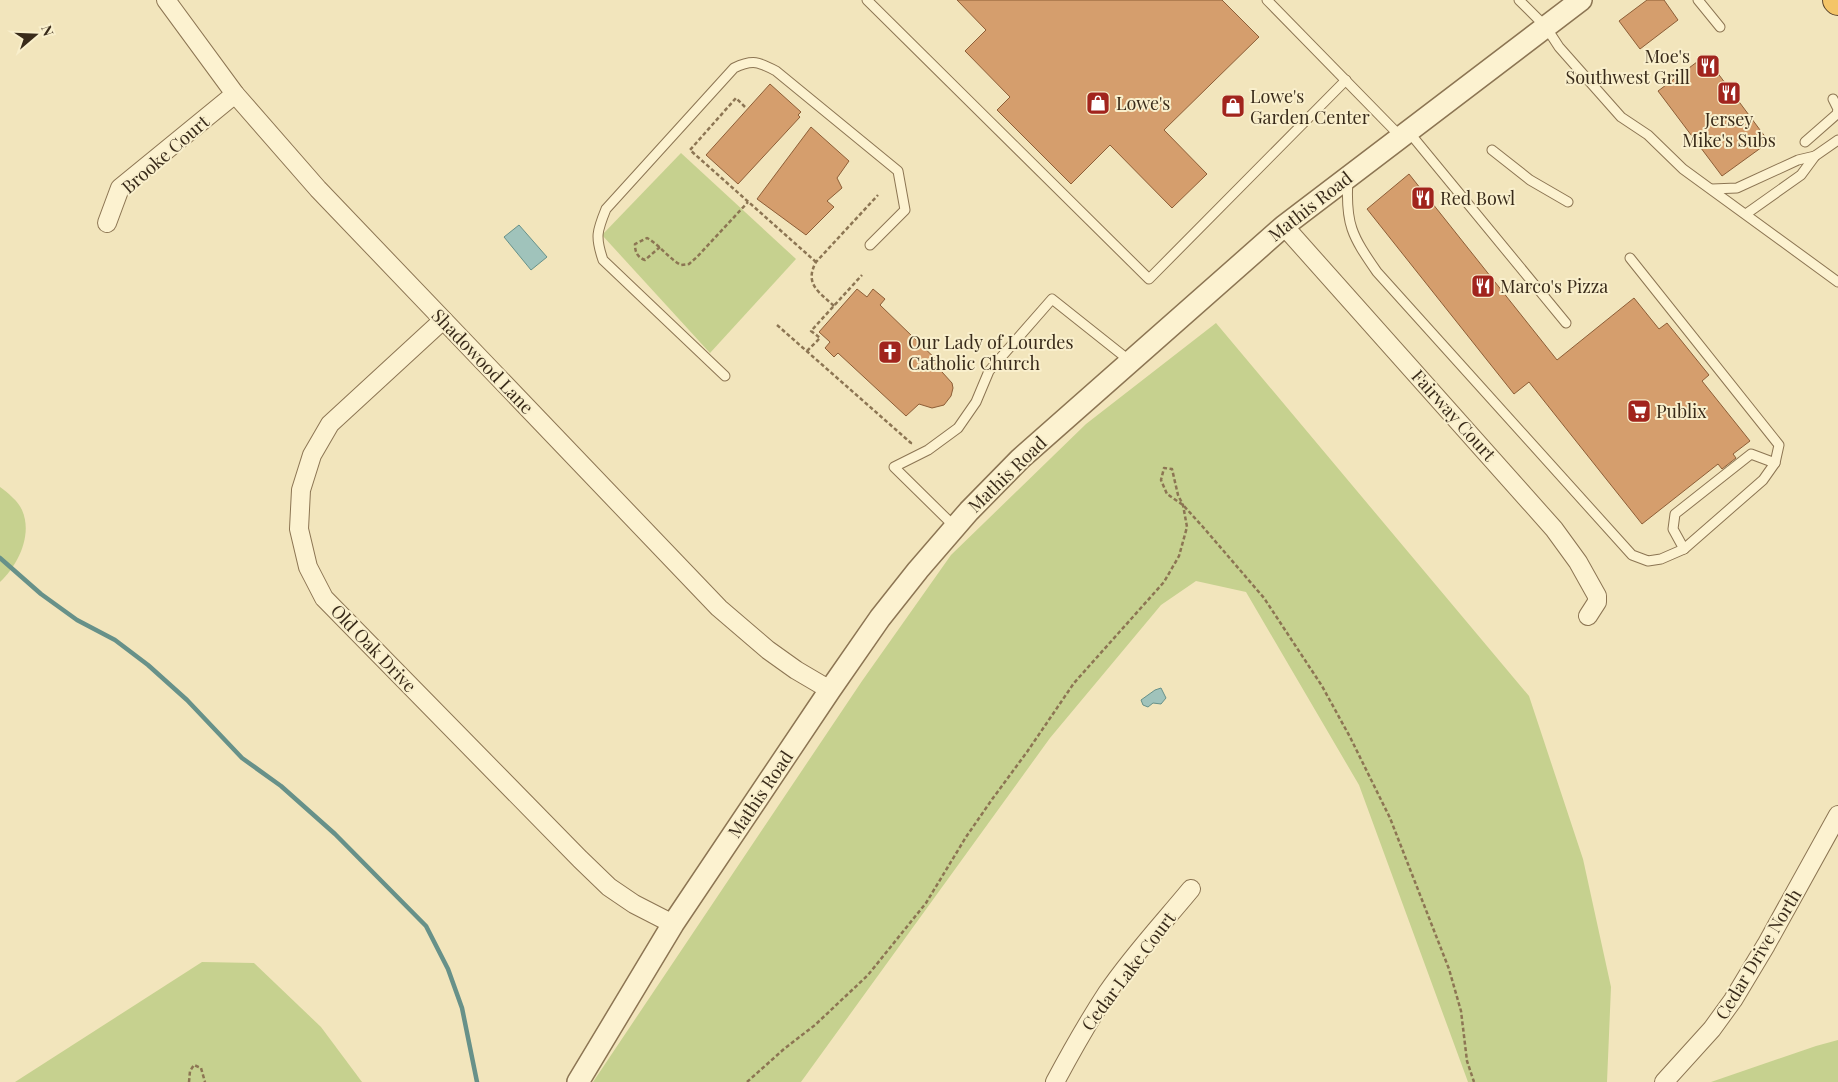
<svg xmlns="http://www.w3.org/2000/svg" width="1838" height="1082" viewBox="0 0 1838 1082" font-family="'Playfair Display',serif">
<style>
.green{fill:#c6d18f}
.water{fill:#a0c3bb;stroke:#679189}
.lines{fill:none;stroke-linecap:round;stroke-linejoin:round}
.stream{stroke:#679189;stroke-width:4.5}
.building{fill:#d59e6d;stroke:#8d5e37}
.service-casing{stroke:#8c7553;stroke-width:11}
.minor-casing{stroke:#8c7553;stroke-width:20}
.tertiary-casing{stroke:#8c7553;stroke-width:24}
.trunk-casing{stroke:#594229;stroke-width:30}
.path{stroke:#8c7553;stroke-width:2.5;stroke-dasharray:4 2.5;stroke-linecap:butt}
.service{stroke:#fcf2d0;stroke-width:9}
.minor{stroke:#fcf2d0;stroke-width:18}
.tertiary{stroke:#fcf2d0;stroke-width:21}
.trunk{stroke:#f4c568;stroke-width:28}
.labels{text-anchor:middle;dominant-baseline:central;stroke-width:4;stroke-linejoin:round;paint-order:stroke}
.poi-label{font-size:18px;fill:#392b1a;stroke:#f9efcc;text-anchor:start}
.street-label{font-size:18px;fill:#392b1a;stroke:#f9efcc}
</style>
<rect width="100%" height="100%" fill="#f2e5bc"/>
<g class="green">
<path d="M681,153l115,106 -86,94 -108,-118z"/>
<path d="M1216,323l313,373 54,163 28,128 -4,95h-139l-109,-297 -113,-193 -50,-11 -35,24 -111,133 -249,344h-208l269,-401 89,-126 135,-131z"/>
<path d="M0,487c8,6 18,14 22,23 11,25 -4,55 -22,72z"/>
<path d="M202,962l52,1 67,64 41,55h-347z"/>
<path d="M1838,1040v42h-127l105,-36z"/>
</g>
<g class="water">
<path d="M519,225l28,32 -16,13 -27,-33z"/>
<path d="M1161,688l5,10 -5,6 -8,-1 -5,4 -5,-2 -2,-5 14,-10z"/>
</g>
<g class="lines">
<path class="stream" d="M0,558l41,36 36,26 38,20 33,25 39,35 55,58 39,28 54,48 91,92 22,43 14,39 15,74"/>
</g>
<g class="building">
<path d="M957,0h265l37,37 -95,93 43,44 -35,34 -62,-63 -39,39 -74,-74 13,-13 -45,-46 21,-21z"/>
<path d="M1647,0h17l14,20 -38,29 -21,-28z"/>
<path d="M1705,56l64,86 -47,34 -64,-85z"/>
<path d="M770,84l31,28 -3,3 2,2 -62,67 -32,-29z"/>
<path d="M811,127l38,34 -12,17 5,10 -15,13 7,6 -28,28 -49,-36z"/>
<path d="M1409,174l148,186 77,-62 25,31 8,-6 42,52 -7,6 48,60 -17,13 3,4 -14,11 -4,-5 -76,60 -113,-142 -15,12 -147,-185z"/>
<path d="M857,289l10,8 6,-8 12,10 -5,6 66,64 -4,3 10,11 1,5 -2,8 -7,9 -12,3 -13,-4 -13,12 -68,-63 -4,4 -9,-9 5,-6 -11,-10z"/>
</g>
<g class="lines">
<g class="service-casing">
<g id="service">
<path d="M867,0l282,279 197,-199"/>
<path d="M1267,0l134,137"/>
<path d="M1519,0l27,27 13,20 62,70 27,18 35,34 155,113"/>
<path d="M1698,0l22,27"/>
<path d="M1408,131l158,192"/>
<path d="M1805,142l32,-28 1,-5 -5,-10"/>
<path d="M1492,150l38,30 38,22"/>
<path d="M1348,179c-3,45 4,57 29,93l255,283 16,6 13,-2 23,-10 79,-69 12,-17 4,-18 -149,-187"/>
<path d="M1712,189l25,-1 61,-28 17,-4"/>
<path d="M1746,214l55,-39 14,-19 23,-16"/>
<path d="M725,376l-122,-116c-8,-23 -6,-29 3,-51l128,-141c19,-9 25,-6 42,3l122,100 7,39 -35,35"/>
<path d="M955,527l-61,-60 34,-17 30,-22 18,-26 13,-31 63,-72 78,62"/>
<path d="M1684,549l-11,-20 2,-15 76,-60 24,9"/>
</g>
</g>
<g class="minor-casing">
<g id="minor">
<path d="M166,0l69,94 83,95 401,419 49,42 28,20 34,20"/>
<path d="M107,223l13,-35 115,-94"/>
<path d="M1284,226l270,303 24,33 19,34v6l-9,14"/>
<path d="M443,320l-113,104 -18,31 -11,35 -2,39 9,38 16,31 256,261 29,28 25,17 39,20"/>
<path d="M1055,1082c16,-30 33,-60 52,-89 25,-37 56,-70 84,-104"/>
<path d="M1664,1082l48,-53 21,-29 33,-55 72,-130"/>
</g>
</g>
<g class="tertiary-casing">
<path id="tertiary" d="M578,1082l95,-158 157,-234 50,-72 38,-48 51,-59 51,-52 264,-233 297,-226"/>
</g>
<g class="trunk-casing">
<path id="trunk" d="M1837,0l1,1"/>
</g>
<g class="path">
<path d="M745,107l-9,-9 -46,52 126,112"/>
<path d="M660,247l-15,13c-8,-3 -10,-8 -10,-16l12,-6c14,8 21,20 34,27l8,-1 8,-7 51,-55"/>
<path d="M834,306c-15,-14 -30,-22 -18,-44l62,-67"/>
<path d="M777,325l134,118 -1,1"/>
<path d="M807,351l13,-13 -9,-7 51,-56"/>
<path d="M189,1082l1,-11 4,-6 7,3 4,14"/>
<path d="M747,1082l37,-33 31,-24 53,-50 58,-72 40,-66 27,-39 34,-46 47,-69 90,-101 15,-26 8,-29 -4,-22 -5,-10 -6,-26 -8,-1 -3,12 6,14 16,11 20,22 61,71 58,88 28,51 40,81 59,151 12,42 6,50 7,21"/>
</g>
<use href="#service" class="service"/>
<use href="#minor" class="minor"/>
<use href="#tertiary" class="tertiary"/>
<use href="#trunk" class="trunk"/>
</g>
<defs>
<g id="restaurant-square" transform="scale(1.25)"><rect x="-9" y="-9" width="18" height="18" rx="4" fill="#a1241d" stroke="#f9efcc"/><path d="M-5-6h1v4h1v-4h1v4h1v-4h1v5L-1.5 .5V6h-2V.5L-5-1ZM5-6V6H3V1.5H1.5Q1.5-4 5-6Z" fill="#fff"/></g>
<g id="shop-square" transform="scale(1.25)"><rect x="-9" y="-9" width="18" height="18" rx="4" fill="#a1241d" stroke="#f9efcc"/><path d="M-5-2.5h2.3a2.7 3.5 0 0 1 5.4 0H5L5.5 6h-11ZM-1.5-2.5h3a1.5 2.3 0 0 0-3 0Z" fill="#fff"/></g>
<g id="church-square" transform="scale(1.25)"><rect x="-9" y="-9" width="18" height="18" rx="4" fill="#a1241d" stroke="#f9efcc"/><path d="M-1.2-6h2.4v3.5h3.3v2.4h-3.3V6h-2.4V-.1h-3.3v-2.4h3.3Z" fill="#fff"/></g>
<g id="supermarket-square" transform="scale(1.25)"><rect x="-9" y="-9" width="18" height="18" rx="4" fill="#a1241d" stroke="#f9efcc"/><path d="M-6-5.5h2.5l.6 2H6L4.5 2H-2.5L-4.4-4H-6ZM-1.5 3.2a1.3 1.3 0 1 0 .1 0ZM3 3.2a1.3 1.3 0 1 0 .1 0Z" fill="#fff"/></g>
</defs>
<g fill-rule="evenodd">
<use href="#restaurant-square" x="1708" y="66"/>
<use href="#restaurant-square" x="1729" y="93"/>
<use href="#shop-square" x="1098" y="103"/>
<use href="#shop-square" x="1233" y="106"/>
<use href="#restaurant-square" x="1423" y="198"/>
<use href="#restaurant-square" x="1483" y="286"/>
<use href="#church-square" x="890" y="352"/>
<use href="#supermarket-square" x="1639" y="411"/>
</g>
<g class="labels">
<g class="poi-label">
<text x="1690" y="56" text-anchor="end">Moe's<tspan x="1690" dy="21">Southwest Grill</tspan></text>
<text x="1250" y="96">Lowe's<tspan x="1250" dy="21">Garden Center</tspan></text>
<text x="1116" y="103">Lowe's</text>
<text x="1729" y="119" text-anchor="middle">Jersey<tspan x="1729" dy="21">Mike's Subs</tspan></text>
<text x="1440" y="198">Red Bowl</text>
<text x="1500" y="286">Marco's Pizza</text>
<text x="908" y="342">Our Lady of Lourdes<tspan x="908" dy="21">Catholic Church</tspan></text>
<text x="1656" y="411">Publix</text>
</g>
<g class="street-label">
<text transform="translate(165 154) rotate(-41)">Brooke Court</text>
<text transform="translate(1310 206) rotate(-38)">Mathis Road</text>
<text transform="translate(483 361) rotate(46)">Shadowood Lane</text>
<text transform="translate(1454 415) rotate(48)">Fairway Court</text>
<text transform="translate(1007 474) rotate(-44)">Mathis Road</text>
<text transform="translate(374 648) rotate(46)">Old Oak Drive</text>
<text transform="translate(760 794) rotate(-56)">Mathis Road</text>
<text transform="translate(1758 954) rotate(-59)">Cedar Drive North</text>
<text transform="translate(1128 971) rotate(-53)">Cedar Lake Court</text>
</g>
</g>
<g transform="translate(35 35) rotate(71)" stroke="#f9efcc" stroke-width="4" paint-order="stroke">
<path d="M0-4L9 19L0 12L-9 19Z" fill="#392b1a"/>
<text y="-8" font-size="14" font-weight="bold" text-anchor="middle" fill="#392b1a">N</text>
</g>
</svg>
